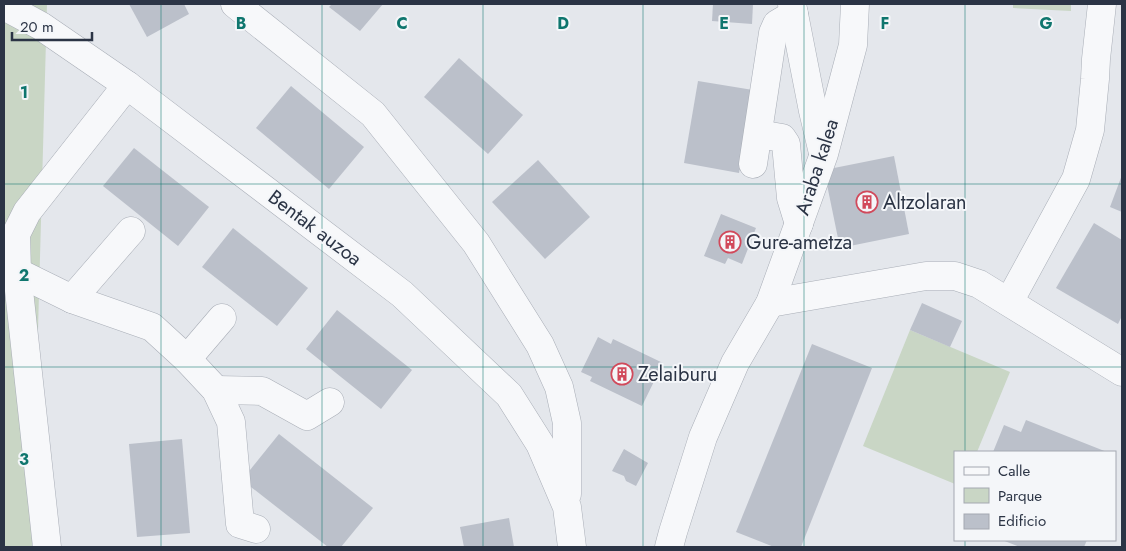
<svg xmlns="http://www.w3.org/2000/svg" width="1126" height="551" viewBox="0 0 1126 551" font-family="Jost,sans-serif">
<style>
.green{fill:#c9d6c5}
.building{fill:#bbc0ca}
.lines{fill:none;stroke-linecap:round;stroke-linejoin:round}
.minor-casing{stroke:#a9aeb7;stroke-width:29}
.minor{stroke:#f7f8fa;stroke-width:28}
.grid{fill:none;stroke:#0f766e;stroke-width:1;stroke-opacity:0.55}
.labels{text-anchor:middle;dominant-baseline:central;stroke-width:4;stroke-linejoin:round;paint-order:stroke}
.street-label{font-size:20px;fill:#2b3445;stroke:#f4f6f9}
.poi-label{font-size:20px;fill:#2b3445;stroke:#f4f6f9;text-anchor:start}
.grid-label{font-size:16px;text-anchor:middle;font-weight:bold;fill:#0f766e;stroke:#f4f6f9;stroke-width:4;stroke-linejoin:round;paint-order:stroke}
</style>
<rect width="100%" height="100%" fill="#e4e7ec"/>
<g class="green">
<path d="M4,4h43l-15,543h-28z"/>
<path d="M1013,4h58v7l-58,-3z"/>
<path d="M910,330l100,42 -33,80h-22v32l-92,-38z"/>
</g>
<g class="building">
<path d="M129,4h55l5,10 -42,23z"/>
<path d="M332,4h51l-23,27 -31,-24z"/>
<path d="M713,4h40l-1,20 -40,-3z"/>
<path d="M459,58l64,57 -35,39 -64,-57z"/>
<path d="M698,81l55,9 -14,83 -55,-10z"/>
<path d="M291,86l73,61 -35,42 -73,-61z"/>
<path d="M134,148l75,59 -31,39 -75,-60z"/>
<path d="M894,156l15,78 -69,14 -16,-78z"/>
<path d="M538,160l52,57 -45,42 -53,-57z"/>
<path d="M1122,175v37l-12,-5z"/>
<path d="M721,214l35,14 -14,36 -14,-6 -3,6 -21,-8z"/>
<path d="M1094,223l28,17v76l-4,8 -62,-36z"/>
<path d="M233,228l75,60 -31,38 -75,-59z"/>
<path d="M922,303l40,18 -12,26 -40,-17z"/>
<path d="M337,310l75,60 -31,39 -75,-60z"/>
<path d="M598,337l13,7 2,-5 50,24 -21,43 -52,-25 2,-4 -11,-5z"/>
<path d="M812,344l60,24 -71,179h-27l-38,-15z"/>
<path d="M1026,420l81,32h-114l11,-27 17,7z"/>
<path d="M279,434l94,74 -32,39h-13l-86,-67z"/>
<path d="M182,439l8,94 -53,4 -8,-93z"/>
<path d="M624,449l24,14 -12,23 -10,-5 -2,-5 -12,-5z"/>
<path d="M509,518l5,29h-50l-4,-20z"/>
<path d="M1002,540h85l-3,7h-64z"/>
</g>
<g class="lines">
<g class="minor-casing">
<g id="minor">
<path d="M235,4l138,110 103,129 64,102 19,42 8,36v71"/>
<path d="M792,4l21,107 10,42"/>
<path d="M4,6l37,20 86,59 275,209 107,101 31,49 27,63 5,40"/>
<path d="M758,134l24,4 4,6 5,54 8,26"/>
<path d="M753,164l20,-131 4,-9 17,-10"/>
<path d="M17,272l55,27 80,28 35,32 29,31 15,32 9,102 16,5"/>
<path d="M72,299l59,-68"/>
<path d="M1009,302l67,-123 14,-49 5,-51 1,-20 6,-55"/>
<path d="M770,303l156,-27h29l24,8 143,88"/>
<path d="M187,359l35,-41"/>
<path d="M216,390l46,1 45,25 23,-14"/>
<path d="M47,547l-30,-275 -1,-38 11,-22 100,-127"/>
<path d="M669,547l4,-15 30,-95 32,-74 35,-60 54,-149 29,-109 2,-41"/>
</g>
</g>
<use href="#minor" class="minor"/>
</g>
<path class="grid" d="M161,4v543M322,4v543M483,4v543M643,4v543M804,4v543M965,4v448M4,184h1118M4,367h1118M965,540v7"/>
<defs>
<g id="building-ring" transform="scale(1.125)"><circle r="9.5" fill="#f4f6f9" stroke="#d1495b" stroke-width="1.5"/><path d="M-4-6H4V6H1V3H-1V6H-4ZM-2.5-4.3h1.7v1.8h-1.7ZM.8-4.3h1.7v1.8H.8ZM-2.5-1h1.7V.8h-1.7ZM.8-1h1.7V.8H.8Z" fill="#d1495b"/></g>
</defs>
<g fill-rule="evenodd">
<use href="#building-ring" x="867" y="202"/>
<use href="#building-ring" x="730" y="242"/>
<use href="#building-ring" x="622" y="374"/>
</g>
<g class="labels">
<g class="street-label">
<text transform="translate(817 167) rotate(-72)">Araba kalea</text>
<text transform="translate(315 228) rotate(37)">Bentak auzoa</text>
</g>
<g class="poi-label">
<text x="883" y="202">Altzolaran</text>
<text x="746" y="242">Gure-ametza</text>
<text x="638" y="374">Zelaiburu</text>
</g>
</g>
<g class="grid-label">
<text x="241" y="29">B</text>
<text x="402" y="29">C</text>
<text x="563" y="29">D</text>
<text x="724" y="29">E</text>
<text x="885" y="29">F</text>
<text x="1046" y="29">G</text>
<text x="24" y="98">1</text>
<text x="24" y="281">2</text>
<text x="24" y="465">3</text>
</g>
<rect width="1126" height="551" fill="none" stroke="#2b3445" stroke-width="10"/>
<rect x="954" y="451" width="162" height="90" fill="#f4f6f9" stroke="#a4a8b1"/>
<rect x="964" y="467" width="25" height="8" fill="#f7f8fa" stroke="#a4a8b1"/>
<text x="998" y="476" font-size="15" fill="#2b3445">Calle</text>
<rect x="964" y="488" width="25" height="15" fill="#c9d6c5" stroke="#a4a8b1"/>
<text x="998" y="501" font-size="15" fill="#2b3445">Parque</text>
<rect x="964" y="514" width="25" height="15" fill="#bbc0ca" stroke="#a4a8b1"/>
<text x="998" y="526" font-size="15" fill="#2b3445">Edificio</text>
<path d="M12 32v8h80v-8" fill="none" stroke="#2b3445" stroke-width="2.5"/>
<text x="20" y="32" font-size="15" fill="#2b3445" stroke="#f4f6f9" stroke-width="4" paint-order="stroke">20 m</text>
</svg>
